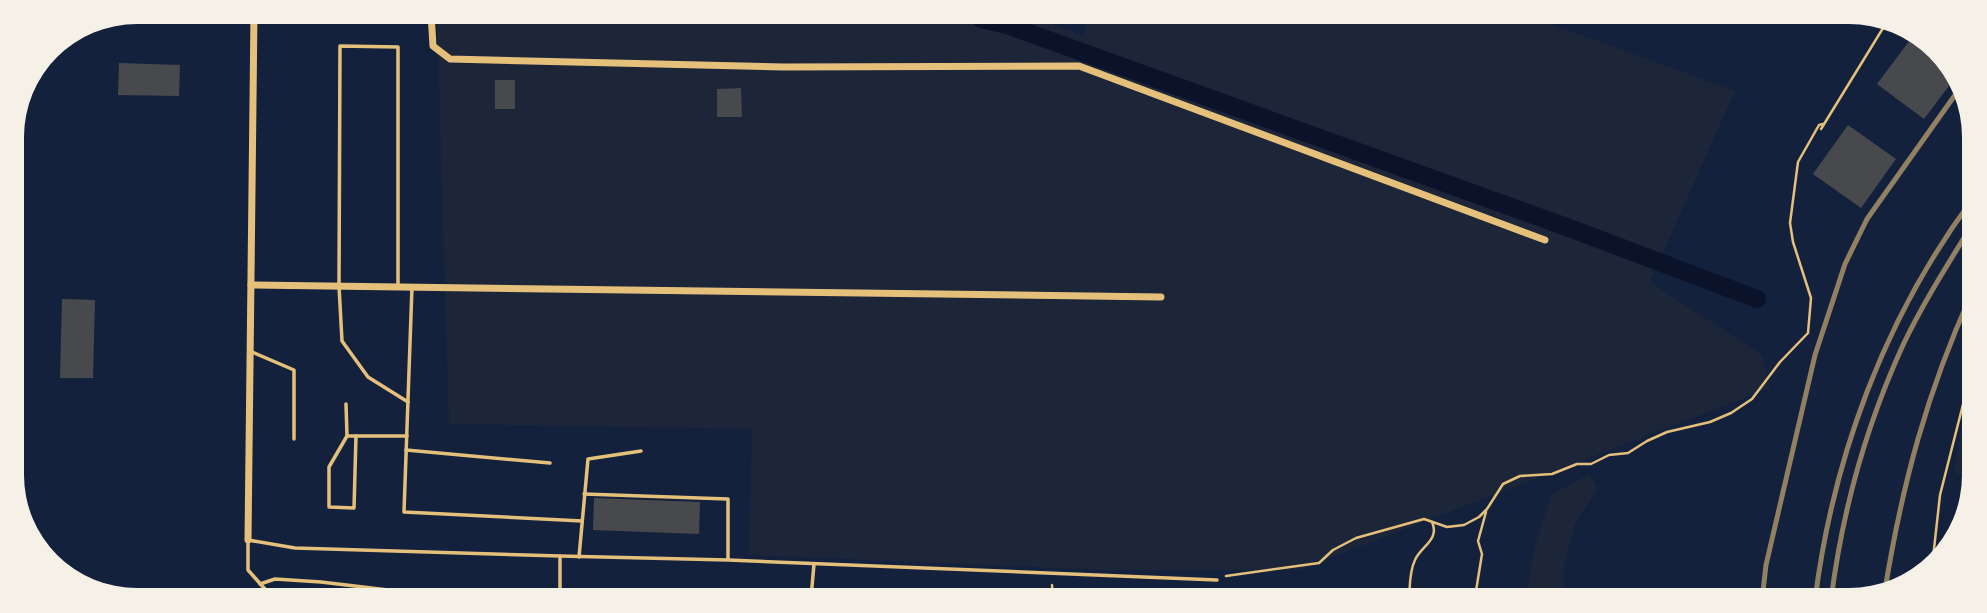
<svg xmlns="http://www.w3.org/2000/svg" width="1987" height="613" viewBox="0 0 1987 613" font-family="Barlow,sans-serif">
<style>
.green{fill:#1d2539}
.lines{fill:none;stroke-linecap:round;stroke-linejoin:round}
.canal{stroke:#0b132b;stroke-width:18}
.building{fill:#48494c}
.path{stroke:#e5c07b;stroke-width:2.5}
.service{stroke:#e5c07b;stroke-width:3.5}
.minor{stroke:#e5c07b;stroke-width:7}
.rail{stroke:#918062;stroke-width:5}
</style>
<rect width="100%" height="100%" fill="#14213d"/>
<g class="green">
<path d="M437,13l589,1 57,22 4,-21 442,1 206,75 -85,191 112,73 8,33 -471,182h-194l-356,-15 3,-126 -303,-5z"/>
<path d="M1971,373v106l-17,-7z"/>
<path d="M1590,474l7,15 -22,35 -11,40 -1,36h-35c0,-37 12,-71 24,-106z"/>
</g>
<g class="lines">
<path class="canal" d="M981,19l26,6 565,204 185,70"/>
</g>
<g class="building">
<path d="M1913,36l33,25 9,17 -31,41 -47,-35z"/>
<path d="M119,63l61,2 -1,31 -61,-1z"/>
<rect x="495" y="80" width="20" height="29"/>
<path d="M741,88l1,29h-25v-28z"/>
<path d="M1848,125l48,34 -35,49 -48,-34z"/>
<path d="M62,299l33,1 -2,78h-33z"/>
<path d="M594,498l106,4 -1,32 -106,-4z"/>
</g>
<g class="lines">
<g class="path">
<path d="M1821,129l67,-109"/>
<path d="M1932,567l8,-72 31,-122"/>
<path d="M1226,576l93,-13 14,-13 23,-12 68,-19 23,8 17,-2 15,-8 8,-8 16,-25 17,-8 32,-2 25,-10h14l18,-9 19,-2 19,-12 20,-9 43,-10 21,-9 21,-14 28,-37 28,-29 3,-35 -18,-56 -3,-19 8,-61 21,-37 4,-1"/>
<path d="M1052,585l1,14"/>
<path d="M1220,590l19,9"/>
<path d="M1409,599c1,-12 0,-27 6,-39 6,-14 25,-20 17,-38"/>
<path d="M1469,600l7,-9 6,-37 -4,-13 8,-29"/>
</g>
<g class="service">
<path d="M398,286v-239l-58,-1 -1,240 3,55 26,36 40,25"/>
<path d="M412,287l-8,225 178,9"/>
<path d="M252,352l42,18v69"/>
<path d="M346,404l1,32h60"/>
<path d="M347,436l-18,31v40l25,1 2,-72"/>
<path d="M406,450l144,13"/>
<path d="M584,494l144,5v60"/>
<path d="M560,556l168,4 489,20"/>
<path d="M579,557l9,-98 53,-8"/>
<path d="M260,584l15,-5 46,3 126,15"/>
<path d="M272,597l-24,-27v-30l47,8 265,8v41"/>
<path d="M811,598l3,-34"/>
</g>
<g class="minor">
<path d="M431,13l2,33 17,13 333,8 296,-1 466,174"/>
<path d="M251,285l910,12"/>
<path d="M248,540l6,-527"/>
</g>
<g class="rail">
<path d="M1885,590c17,-105 42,-198 86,-295"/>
<path d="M1762,600l4,-35 49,-210 30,-91 22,-45 93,-131"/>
<path d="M1815,600c18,-143 70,-283 157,-400"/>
<path d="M1831,600c11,-88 35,-174 72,-255 20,-42 45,-81 69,-120"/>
</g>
</g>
<path d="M0 0H1987V613H0ZM137 24H1849A113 113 0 0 1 1962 137V475A113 113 0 0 1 1849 588H137A113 113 0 0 1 24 475V137A113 113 0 0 1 137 24Z" fill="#f6f1e7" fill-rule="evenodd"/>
</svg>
